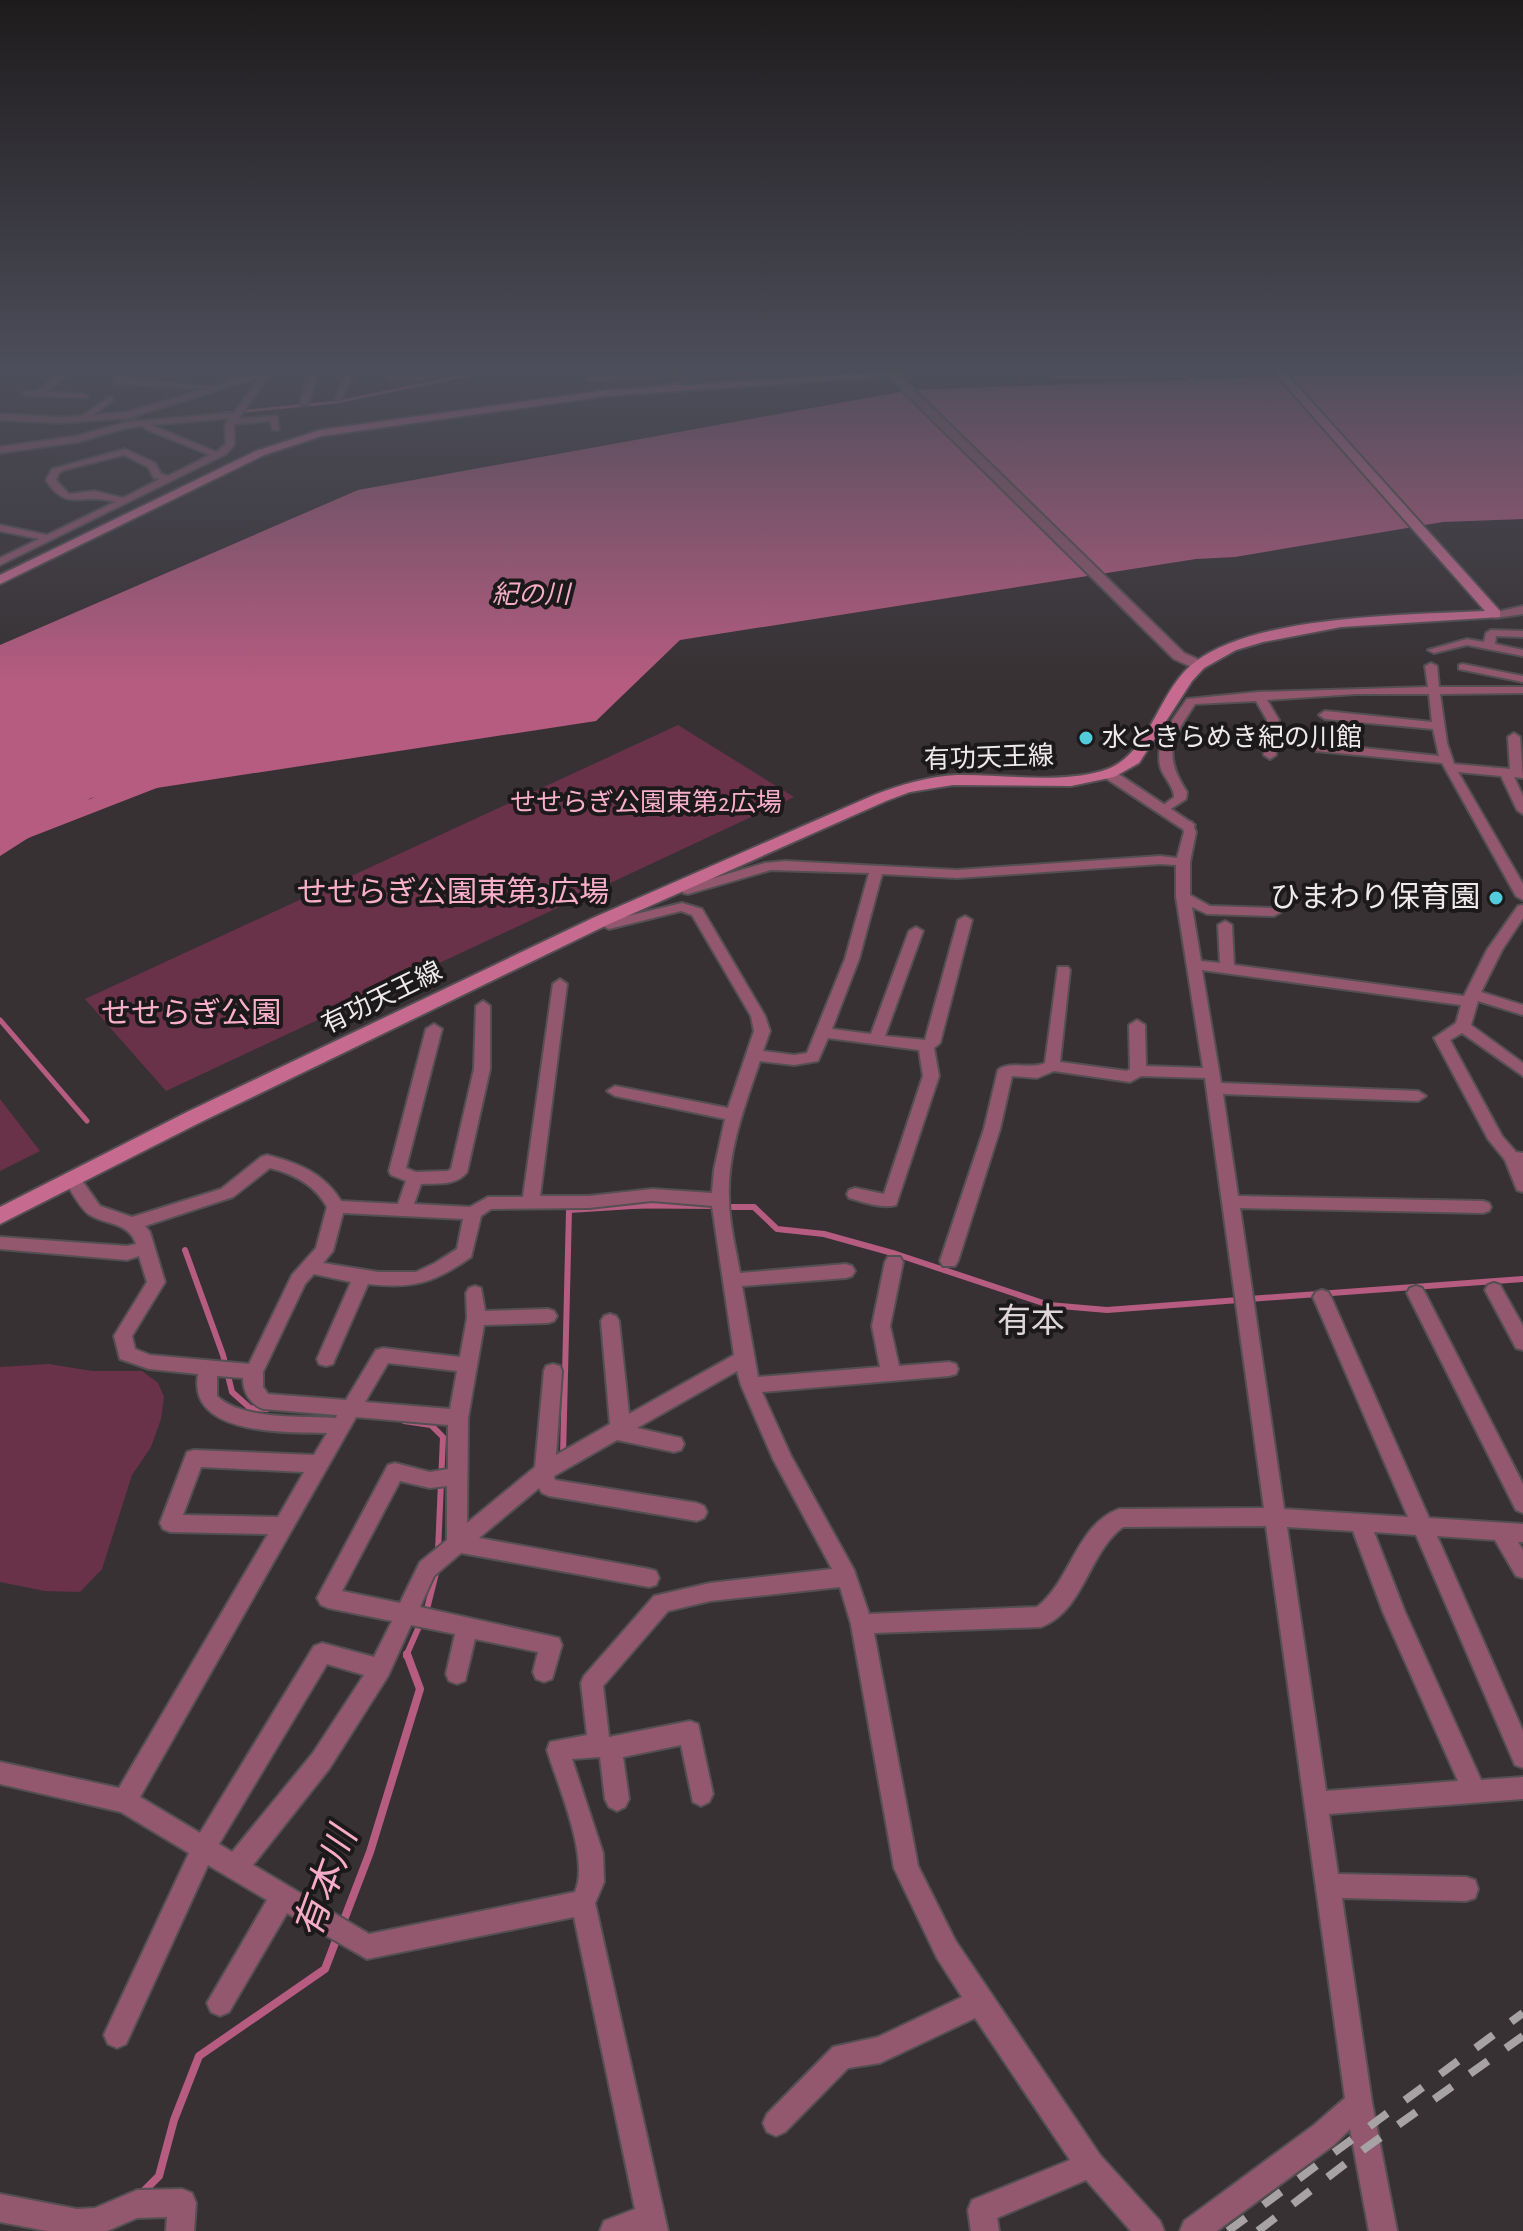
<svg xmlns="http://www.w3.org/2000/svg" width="1523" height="2231" viewBox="0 0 1523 2231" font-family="'Alegreya Sans','Noto Sans JP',sans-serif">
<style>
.green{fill:#6a3248}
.water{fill:#b65c80}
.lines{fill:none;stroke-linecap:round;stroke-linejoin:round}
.stream-far3{stroke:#b65c80;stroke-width:3}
.stream-far2{stroke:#b65c80;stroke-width:5}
.stream-far1{stroke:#b65c80;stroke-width:6}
.stream{stroke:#b65c80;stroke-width:8}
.river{fill:#b65c80;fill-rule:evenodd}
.minor-casing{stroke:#544f51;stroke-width:4}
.tertiary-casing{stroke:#544f51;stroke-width:4}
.secondary-casing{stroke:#544f51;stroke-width:4}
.minor{fill:#93586e;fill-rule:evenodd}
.tertiary{fill:#93586e;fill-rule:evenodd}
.secondary{fill:#c76a8f;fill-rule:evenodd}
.rail{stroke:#a7a2a4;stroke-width:8;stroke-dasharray:22 22;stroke-linecap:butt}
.poi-dot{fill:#52cbda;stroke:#1c191a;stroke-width:3}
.labels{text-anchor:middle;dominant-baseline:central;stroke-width:8;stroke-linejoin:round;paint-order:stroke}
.far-water-label{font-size:26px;font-style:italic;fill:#f6acc6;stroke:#1c191a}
.far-poi-label{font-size:26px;fill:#eeeaec;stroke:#1c191a;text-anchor:start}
.far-street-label{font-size:26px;fill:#eeeaec;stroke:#1c191a}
.far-park-label{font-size:26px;fill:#f9afc9;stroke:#1c191a}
.park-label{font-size:30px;fill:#f9afc9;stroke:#1c191a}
.poi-label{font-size:30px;fill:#eeeaec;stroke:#1c191a;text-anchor:end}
.quarter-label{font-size:34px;fill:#ddd5d7;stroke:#1c191a}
.near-water-label{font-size:38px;font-style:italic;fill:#f6acc6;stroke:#1c191a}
</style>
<rect width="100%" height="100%" fill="#373133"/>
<g class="green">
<path d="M678,725l116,72 -628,294 -81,-92z"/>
<path d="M0,1099l40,52 -40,20z"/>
<path d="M49,1364l43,7h50l16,12 6,14 -3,22 -10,28 -19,28 -30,94 -22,23 -35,-1 -45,-9v-215z"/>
</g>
<path class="water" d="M1523,373v146l-80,3 -208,35 -39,2 -516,81 -84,81 -505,77 -91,58v-211l358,-155 553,-100 385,-14z"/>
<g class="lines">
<g class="stream-far3">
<path d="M1056,377l124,-2 18,6"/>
<path d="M155,410l101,-32"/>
<path d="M206,415l131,-13 135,-28 65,-4"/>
<path d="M125,423l20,-11"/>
</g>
<g class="stream-far2">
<path d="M0,1020l87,101"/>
<path d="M625,1206h91"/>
</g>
<g class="stream-far1">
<path d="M726,1207h28l23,22 47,5 72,20 153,51 58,5 132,-10"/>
<path d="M185,1250l38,105 9,37 18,16 17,1"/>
<path d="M1249,1299l274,-20"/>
<path d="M404,1421l27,4 12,12 -5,114"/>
<path d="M563,1456l6,-246 79,-5 68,1"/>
<path d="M426,1613l11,-44"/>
<path d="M406,1656l15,-34"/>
</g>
<g class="stream">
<path d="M342,1925l28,-73 50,-163 -13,-35"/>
<path d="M141,2194l18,-18 15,-56 25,-64 126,-87 13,-34"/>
</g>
<path class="river" d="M159,772l8,2 3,5 -3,5 -167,65v-15z"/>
<g class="minor-casing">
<g id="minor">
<path d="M26,370l-26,5v-4z"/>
<path d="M64,370h10l-28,22 38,2 4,2 -1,2 -62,-3 -4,-2 15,-2z"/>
<path d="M126,370h9l-10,9 89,8 40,-15 70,-2 -5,2 -11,31 -4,3 -4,-3 10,-30h-39l-33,46 39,-3 2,14h-6l-3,-9 -36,3v21l-8,9 -226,111v-7l39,-19 -39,-8v-6l47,10 68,-33c-34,-11 -47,12 -69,-22l6,-11 73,-20 30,14 6,11 7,2 42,-21 -65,-26 -1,-3 -17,2 -49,14 -78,11v-6l77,-11 49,-14 108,-9 26,-36 -132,41 -69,5 -59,-3v-6l59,3 23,-1 27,-19h3v4l-19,14 34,-3 79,-23 -92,-6v-4zM230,418l-5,7 1,19 -10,8 -65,-27zM124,455l24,12 6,11 6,1 -37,19 -29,-7 -25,3 -13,-14 3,-7 5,-3z"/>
<path d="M347,370h8l-13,28 -7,2z"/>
<path d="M443,370h9l-6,4z"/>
<path d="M688,370l54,3 87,-3 -87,7 -17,-4 -134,8 -4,-2 4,-2z"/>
<path d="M390,375h37l4,2 -4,2h-40z"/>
<path d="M680,382l3,4 -57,8 -4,-2z"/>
<path d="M1491,630l32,1v6l-27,-1 -1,8 28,6v6l-56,-11 -33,8 -6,-3 39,-11 17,3 2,-9z"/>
<path d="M1431,663l6,3 2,21h84v6l-83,1 7,49 7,21 56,5 -2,-32 6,-4 6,4 3,41 -9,-1 9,19v18l-6,-4 -16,-34 -43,-4 65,112v16l-7,-4 -74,-133 -126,-12 -6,-4 6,-4 123,13 -6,-27 -108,-10 -6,-4 6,-4 107,11 -3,-28h-73l-89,6 12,20 -5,19 2,16 -6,4 -6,-4 -2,-16 5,-19 -11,-19 -61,3c-23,35 -33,50 -8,88l-1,7 -23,15 -6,-4 17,-13c0,-10 -9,-18 -13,-28 -8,-26 12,-50 26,-70l71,-7 170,-5 -3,-21z"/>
<path d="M1463,664l60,12v6l-64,-13v-4z"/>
<path d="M1187,821l5,1 4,10 -6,30v33l20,11 64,2 7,4 -7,4 -67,-2 -15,-7 9,54 19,2 -2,-38 7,-4 7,4 2,40 230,31 23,-46 31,-44 5,-1v13l-21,32 -21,42 42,13v10l-45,-14 -7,24 52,38v13l-61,-43 -12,7 52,96 14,16 7,1v39l-6,-2 -12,-30 -17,-21 -54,-101 22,-15 5,-18 -259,-35 19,113 197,8 8,5 -8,5 -195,-7 15,102 245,5 6,2 2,4 -2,4 -6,2 -243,-5 44,301 124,8 -95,-220 3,-5 6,-2 6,2 3,5 98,221 94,6v18h-5l5,8v28l-7,-2 -21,-36 -58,-4 86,195v37l-8,-3 -99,-230 -42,-3 31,80 76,168 42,-3v22l-194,15 9,60 128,3 9,3 3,9 -3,9 -9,3 -124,-3 30,205 25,128h-28l-19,-102 -16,16 -117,86h-37l4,-10 130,-96 31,-27 -79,-572 -143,1c-35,26 -39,84 -82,100l-167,6 44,233 37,74 145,215 60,66 4,10h-33l-45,-51 -89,38 2,13h-28l-3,-21 4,-10 98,-40 -95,-142 -95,45 -32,5 -63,64 -9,4 -9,-4 -4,-9 4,-9 66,-67 45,-10 84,-40 -25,-39 -43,-90 -43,-244 -11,-37 -130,14 -42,10 -65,75 6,51 81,-16 8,3 15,70 -4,8 -8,4 -8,-4 -12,-57 -58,12 6,42 -4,8 -8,4 -8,-4 -4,-8 -5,-42 -28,2 31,94 1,29 -9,21 73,328h-68l4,-10 31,-12 -61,-292 -207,42 -80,-46 -58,99 -9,4 -9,-4 -4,-9 60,-103 -59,-35 -82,179 -9,4 -9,-4 -4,-9 4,-9 81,-173 -68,-41 -121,-28v-22l119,26 149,-254 -98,-2 -7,-3 -3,-6 27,-71 7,-2 120,5 13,-22c-41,-1 -140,3 -129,-59l-49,-5 -29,-10 -6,-23 33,-54 -8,-26 -12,4 -127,-11v-12l127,9 9,-2c-7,-22 -30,-19 -46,-29 -10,-6 -20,-26 -26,-36l2,-4h12l22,31 32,11 89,-28 40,-32 6,-2c31,8 57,18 74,46l57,3 8,-23 -15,-6 -2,-4 37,-142 8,-5 8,5 -36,139 10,4 32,-1 3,-2 23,-100 2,-63 7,-5 7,5v63l-23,103c-11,14 -28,11 -46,12l-7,20 56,3 18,-10h35l30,-213 7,-5 7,5 -27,212h49l63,-7 60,4 2,-23 11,-51 -110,-23 -8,-5 8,-5 113,22 26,-77 -3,-15 -59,-101 -11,-4 -72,18 -15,-8 2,-3 15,2 71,-17 20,6 63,107 5,15 -7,20 31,4 13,-2 38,-94 24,-86 -98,-3 -83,24 -5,-1v-6l82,-24 20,-2 172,9 203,-14 17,2 7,-26 -3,-7zM1160,864l16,1v32l27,171 -57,-2 -1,-41 -8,-5 -8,5 1,44 -3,2 -67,-9 10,-92 -2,-3h-10l-13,96c-15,7 -35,-3 -47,7l-14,59 -44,132 3,5h12l3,-5 42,-132 12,-53 25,2 17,-7 76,11 11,-6 64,2 59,430 -145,1c-43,16 -48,72 -82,98l-168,7 -15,-44 -63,-114 -29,-64 187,-16 7,-2 2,-5 -2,-5 -7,-2 -50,4 -9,-40 13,-64 -3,-5h-12l-3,5 -13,64 8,41 -122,10 -16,-91 104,-8 6,-2 3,-5 -3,-5 -6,-2 -106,9c-4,-24 -11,-50 -11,-74 -2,-47 16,-94 31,-138l34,4 24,-4 10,-23 91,12 4,26 -39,118 -29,-6 -6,2 -2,4 2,4c14,4 33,11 47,7l43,-129 -5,-28 6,-5 32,-123 -7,-4 -7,4 -33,120 -40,-4 38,-105 -7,-4 -7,4 -38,103 -39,-5 27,-70 23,-85 75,4zM270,1168c24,6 45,17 57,39l-11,41 -24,27 -43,89 -99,-9 -15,-6 -3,-13 33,-54 -15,-50 -5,-6 88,-29zM652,1201l60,5 22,149 -105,59 -10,-93 -3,-5 -6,-2 -6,2 -3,5 9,103 -54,31 6,-84 -2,-5 -7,-2 -7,2 -2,5 -9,96 -68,56 1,-105 16,-93 64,-2 6,-2 3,-5 -3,-5 -6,-2 -63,2 -4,-23 -6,-2 -6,2 -3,5 1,25 -7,39 -77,-9 -7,2 -30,50 -78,-6 -5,-7v-15l42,-88 9,-10 37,8 -34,77 2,5 7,2 7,-2 2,-5 33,-75c46,5 66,-1 103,-27l10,-41 10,-7 98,-1zM343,1213l120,6 -6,30 -22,14 -19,9h-38l-55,-9 10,-12zM388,1363l69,8 -7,38 -85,-7zM737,1371l4,14 32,74 59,110 -122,14 -56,13 -70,80 -3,7 6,52 -37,7 -3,8c11,36 43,108 28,142l-206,42 -116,-69 76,-96 59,-93 23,-51 44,9 -9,40 3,7 8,3 8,-3 10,-42 63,13 -5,20 3,7 8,3 8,-3 10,-34 -3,-7 -139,-31 14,-31 27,-23 188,34 7,-2 3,-7 -3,-7 -7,-2 -170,-31 60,-50 3,5 7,3 148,25 7,-3 3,-6 -3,-6 -7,-3 -142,-23 -1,-4 63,-36 57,12 7,-2 3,-6 -3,-6 -44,-10zM217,1376l26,2c0,14 7,26 20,31l74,6 -1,3c-33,-2 -95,2 -119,-22zM356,1417l92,8v44l-18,3 -35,-9 -7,2 -71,133 4,7 7,3 64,13 -18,36 -52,-14 -8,3 -114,187 -60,-36zM201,1467l103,5 -26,45 -95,-2zM400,1481l30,7 17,-2v54l-27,22 -20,41 -58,-12zM1287,1527l66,4 30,81 75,169 -132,10zM327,1664l37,11 -51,78 -81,99 -13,-8z"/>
<path d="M1494,1283l6,2 23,41v24l-7,-2 -31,-58 3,-5z"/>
<path d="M1416,1286l6,2 3,5 98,191v29l-7,-3 -109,-217 3,-5z"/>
<path d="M182,2189l10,4 4,10 -2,28h-28l1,-14 -30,1 -30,13h-60l-47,-9v-28l77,15 18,-1 42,-18z"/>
</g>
</g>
<g class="tertiary-casing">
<g id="tertiary">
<path d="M888,372h8l288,281 20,9v6h-10l-20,-9 -286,-283z"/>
<path d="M1523,606v8l-28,4 -7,-4z"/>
<path d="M1109,769l5,2 81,54 -2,3h-12l-77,-51v-6z"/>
</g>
</g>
<g class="secondary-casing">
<g id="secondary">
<path d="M919,370h59l-371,26 -285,40 -58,19 -264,129v-9l256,-124 64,-21 287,-40z"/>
<path d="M1272,370h11l217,241v6l-159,10 -78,15 -27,8 -32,18 -12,13 -53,82 -25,14 -43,9 -118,-1 -43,7 -24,9 -279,124 -406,197 -201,102v-17l187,-95 408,-195 279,-122c26,-10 55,-19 83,-20 47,-1 99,9 145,-4 49,-14 55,-81 93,-109 62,-47 212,-47 290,-51z"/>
</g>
</g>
<use href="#minor" class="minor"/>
<use href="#tertiary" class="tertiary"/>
<use href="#secondary" class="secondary"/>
<g class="rail">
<path d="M1228,2231l295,-218"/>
<path d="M1258,2231l109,-84 156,-111"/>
</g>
</g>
<linearGradient id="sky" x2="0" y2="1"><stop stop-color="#1e1b1c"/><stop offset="0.54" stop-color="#4d4e5b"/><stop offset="1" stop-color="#4d4e5b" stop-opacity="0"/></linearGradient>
<rect width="1523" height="683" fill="url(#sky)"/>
<g class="poi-dot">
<circle cx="1086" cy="738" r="8"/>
<circle cx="1496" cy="898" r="8"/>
</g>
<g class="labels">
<g class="far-water-label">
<text x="531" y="595">紀の川</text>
</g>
<g class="far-poi-label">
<text x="1102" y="738">水ときらめき紀の川館</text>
</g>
<g class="far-street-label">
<text transform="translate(989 758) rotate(-2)">有功天王線</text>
<text transform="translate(382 998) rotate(-26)">有功天王線</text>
</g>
<g class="far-park-label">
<text x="646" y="803">せせらぎ公園東第2広場</text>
</g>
<g class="park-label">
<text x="453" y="893">せせらぎ公園東第3広場</text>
<text x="191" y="1014">せせらぎ公園</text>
</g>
<g class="poi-label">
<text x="1480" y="898">ひまわり保育園</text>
</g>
<g class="quarter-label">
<text x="1031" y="1322">有本</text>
</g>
<g class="near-water-label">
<text transform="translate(327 1883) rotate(-70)">有本川</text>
</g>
</g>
</svg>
